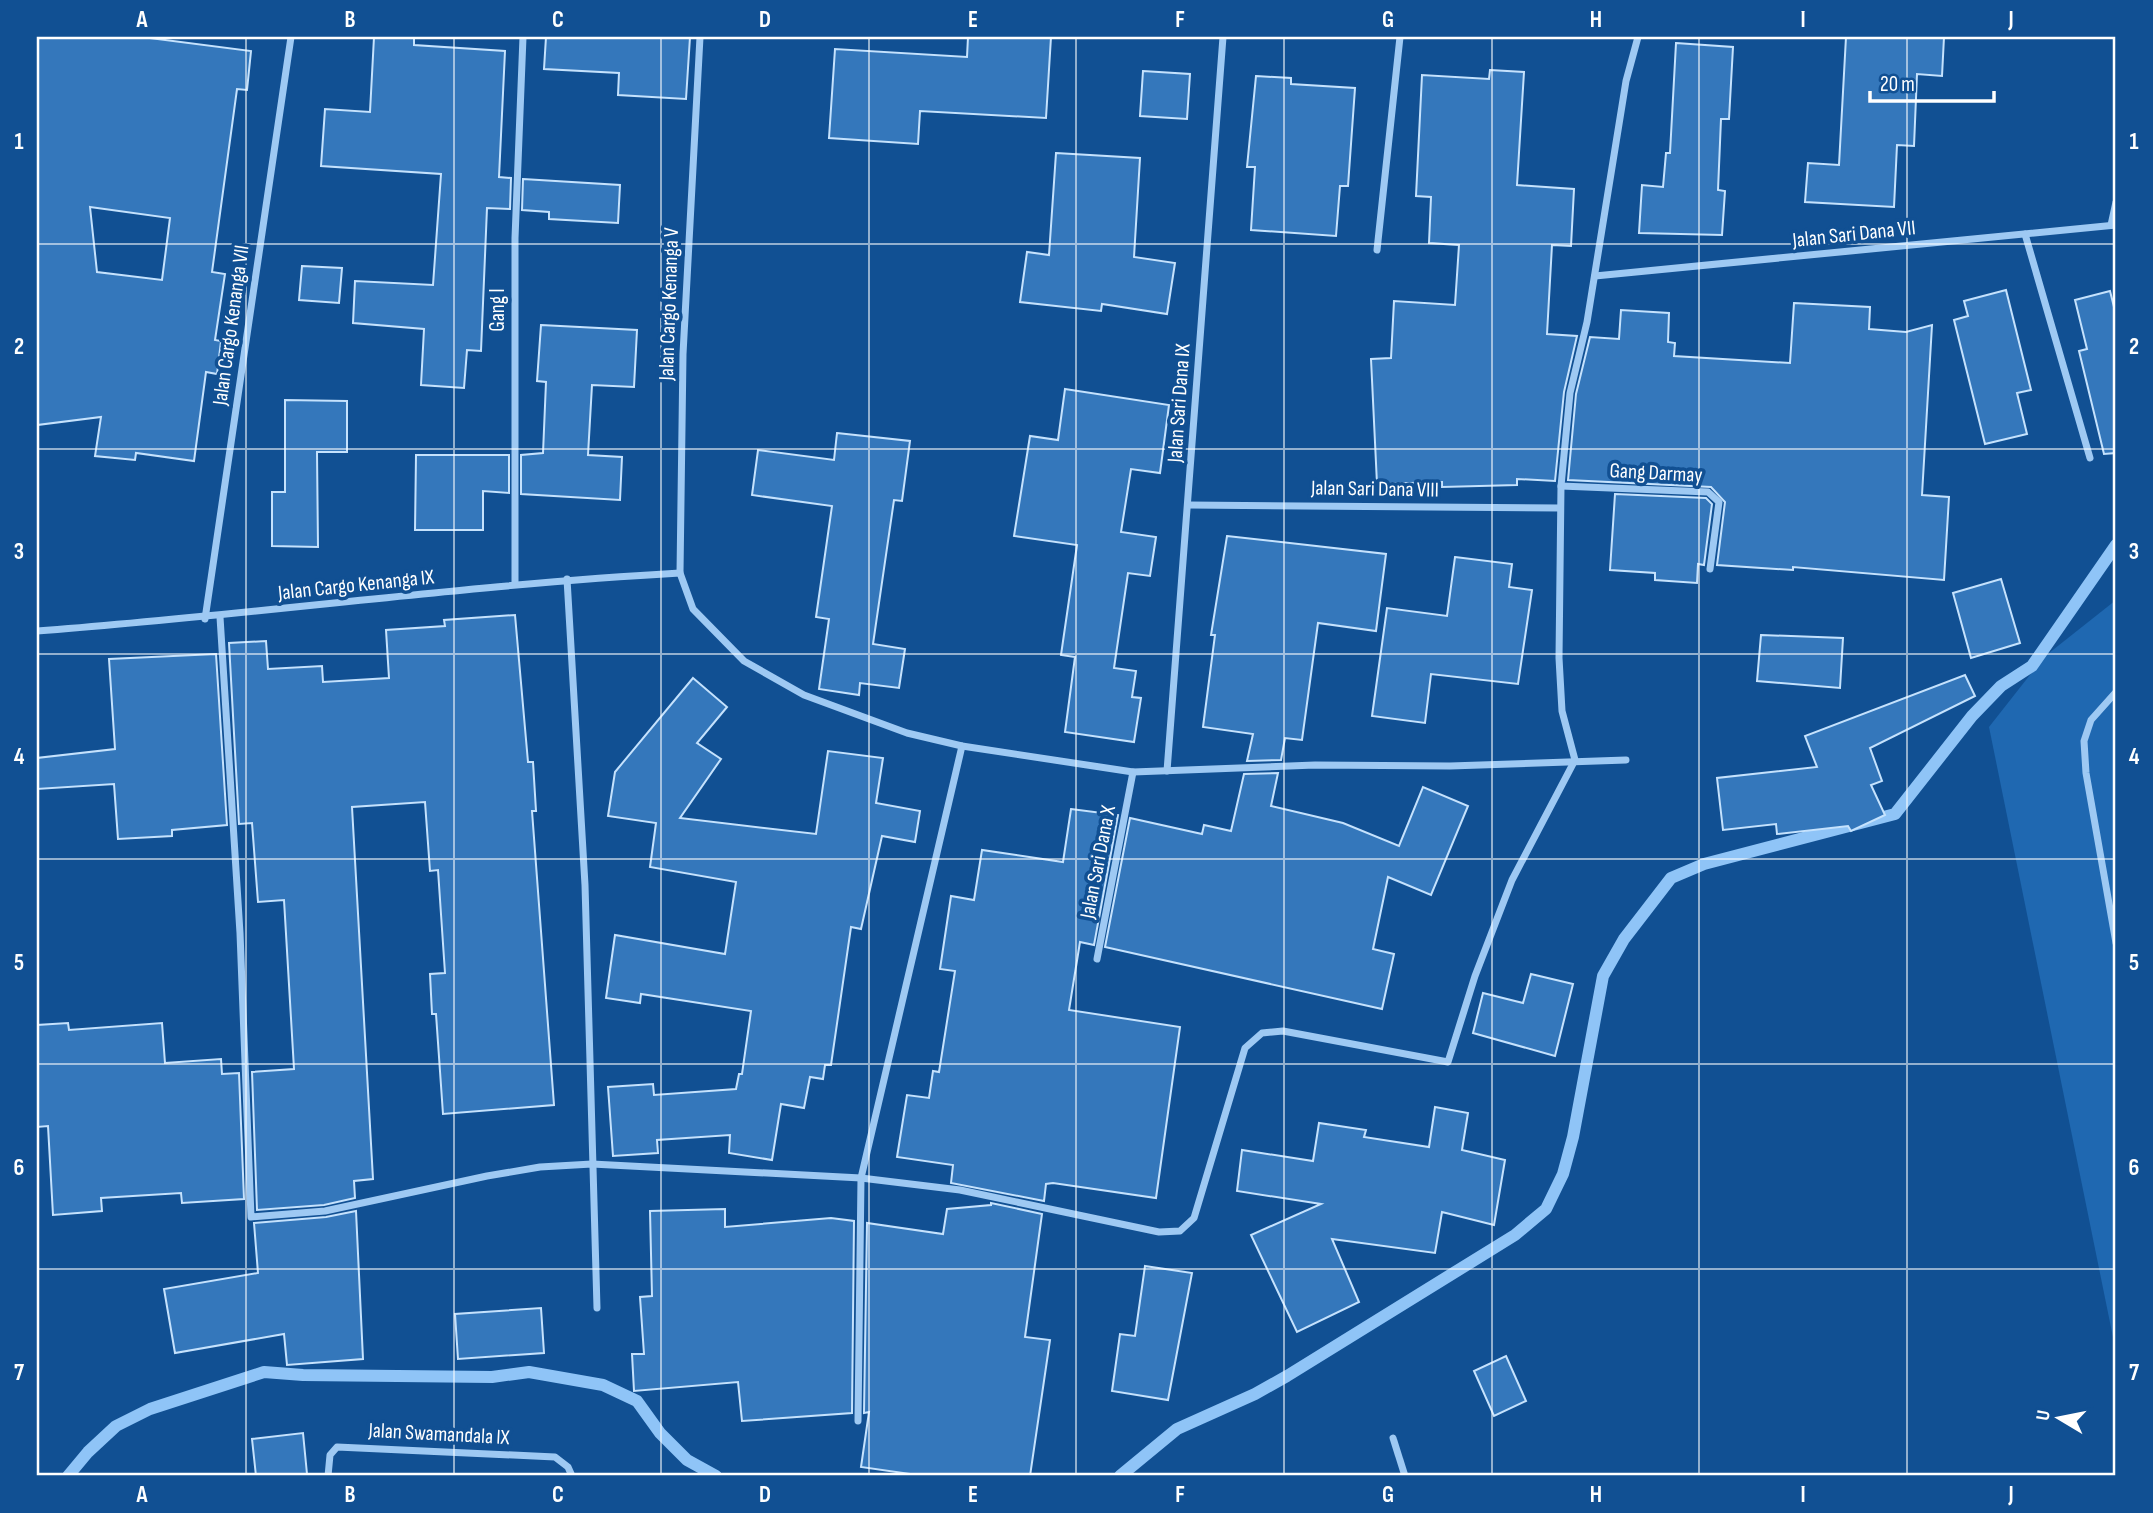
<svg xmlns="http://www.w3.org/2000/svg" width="2153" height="1513" viewBox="0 0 2153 1513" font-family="'Sofia Sans Condensed',sans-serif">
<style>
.green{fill:#1f68b1}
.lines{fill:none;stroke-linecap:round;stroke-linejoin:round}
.stream{stroke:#8fc4f7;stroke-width:12}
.building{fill:#3477bb;stroke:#c5e2fd;stroke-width:2;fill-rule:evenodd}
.street{stroke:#9ec9f3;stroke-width:7}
.grid{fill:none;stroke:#fff;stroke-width:2;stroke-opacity:0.55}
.labels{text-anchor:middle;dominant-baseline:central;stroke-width:7;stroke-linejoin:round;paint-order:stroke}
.street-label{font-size:21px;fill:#fff;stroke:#115093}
.neatline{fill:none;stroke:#fff;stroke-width:2.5}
.grid-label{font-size:23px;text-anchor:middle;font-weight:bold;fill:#fff}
</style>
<rect width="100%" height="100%" fill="#115093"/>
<path class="green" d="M2116,600v752l-127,-625 55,-70z"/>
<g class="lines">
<g class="stream">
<path d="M68,1476l20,-24 28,-26 34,-17 114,-37 39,3 189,2 37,-5 74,13 34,16 23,32 27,27 29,16"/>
<path d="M1120,1476l57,-47 78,-35 32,-18 228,-141 31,-26 17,-35 10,-37 30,-161 21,-37 47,-61 33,-14 191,-50 77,-98 29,-30 31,-20 84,-121"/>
</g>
</g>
<g class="building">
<path d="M37,37h105l109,14 -4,39 -10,-1 -25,183 13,2 -10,66 6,1 -4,33 -11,-2 -12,89 -58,-8 -1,7 -40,-4 6,-39 -64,8zM90,207l80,11 -8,62 -65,-8z"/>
<path d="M374,37h40v8l91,6 -6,126 12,1 -1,31 -23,-1 -6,143 -14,-1 -3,38 -43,-3 3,-56 -71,-6 2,-42 78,4 8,-111 -120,-8 4,-57 45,3z"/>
<path d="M546,37h144l-4,62 -68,-4 1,-22 -75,-4z"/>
<path d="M968,37h83l-5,81 -126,-7 -2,33 -89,-6 6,-89 132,8z"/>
<path d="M1846,37h98l-2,39 -25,-2 -3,72 -17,-1 -3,62 -89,-5 3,-39 31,2z"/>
<path d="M1676,43l57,4 -4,72h-8l-3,71 7,1 -3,44 -83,-2 3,-48 21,2 3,-34h4z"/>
<path d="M1490,70l34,2 -7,113 57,4 -3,57 -19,-1 -5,89 30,2 -13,56 -9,89 -38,-2v6l-75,2v-5l-65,2 -6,-125 20,-1 3,-57 61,4 4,-60 -30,-2 2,-46 -15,-1 6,-121 67,4z"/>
<path d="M1143,71l47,3 -3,45 -47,-3z"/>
<path d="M1256,76l35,2v6l64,4 -7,98h-8l-4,50 -85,-6 4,-63h-8z"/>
<path d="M1056,153l84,5 -6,99 41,6 -8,51 -65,-10 -1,7 -81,-9 7,-50 22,3z"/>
<path d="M523,179l97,6 -2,38 -69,-4v-7l-27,-2z"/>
<path d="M302,266l40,2 -3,35 -40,-3z"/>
<path d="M2006,290l25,100 -14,3 10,41 -42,10 -31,-124 14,-4 -4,-15z"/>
<path d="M2110,291l6,24v138l-12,1 -25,-103 8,-2 -12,-49z"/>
<path d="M1794,303l76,4 -1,22 37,3 26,-7 -10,170 27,2 -5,83 -151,-13v3l-76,-5 8,-63 -14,-15 -143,-7 8,-86 14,-57 29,2 2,-29 48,3 -1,29 7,1 -1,13 116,7z"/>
<path d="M541,325l96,5 -3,57 -42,-2 -4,70 34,2 -2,43 -99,-6v-39l22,-2 3,-71 -9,-1z"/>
<path d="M1065,389l104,16 -9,68 -29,-4 -10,63 35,5 -6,39 -22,-3 -14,95 22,3 -4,26 9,1 -7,44 -69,-10 10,-75 -14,-2 16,-110 -63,-9 16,-100 28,4z"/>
<path d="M285,400l62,1v51h-30l1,95 -46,-1v-54h13z"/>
<path d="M837,433l73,8 -8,60 -8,-1 -21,144 32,5 -6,39 -39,-5 -1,12 -40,-6 10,-70 -13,-2 16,-111 -80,-11 6,-45 76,10z"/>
<path d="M416,455h93v38l-26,-2v39h-68z"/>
<path d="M1615,494l91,4 6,6 -8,61 -6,-1 -1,19 -42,-3v-7l-45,-3z"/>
<path d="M1227,536l159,18 -10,77 -58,-8 -16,117 -17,-2 -4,22 -34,1 6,-27 -50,-7 12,-92h-4z"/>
<path d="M1455,557l57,7 -3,23 23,3 -14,94 -87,-10 -6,49 -53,-7 15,-108 60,8z"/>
<path d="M2001,579l19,64 -49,15 -18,-65z"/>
<path d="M515,615l13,147h5l3,49h-4l22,294 -111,9 -7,-100h-4l-2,-40 15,-1 -7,-103 -8,1 -5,-69 -73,5 21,372 -19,2 1,17 -31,7 -67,5 -5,-138 42,-3 -10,-169 -26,2 -6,-79 -13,1 -10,-181 37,-2 2,28 54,-3 1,16 66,-4 -3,-48 59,-4 -1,-6z"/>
<path d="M1761,635l82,3 -3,50 -83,-7z"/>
<path d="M216,654l11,171 -55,5v6l-54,3 -4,-55 -77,5v-31l78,-9 -6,-90z"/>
<path d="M1965,675l10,21 -105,52 12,33 -11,4 14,30 -34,16 -3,-5 -71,8 -1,-10 -53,6 -6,-52 100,-11 -12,-31z"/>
<path d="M693,678l34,29 -30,36 24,16 -41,59 136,16 12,-83 55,7 -7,45 44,8 -5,31 -33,-6 -21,93 -10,-2 -20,138h-6l-2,14 -13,-2 -6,31 -23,-4 -9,56 -43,-7 1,-18 -73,5 1,13 -45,3 -5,-69 45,-3 1,11 82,-6 3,-15h3l9,-63 -110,-17 -1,9 -34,-5 9,-63 110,19 11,-72 -86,-15 6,-44 -48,-7 7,-44z"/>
<path d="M1278,773l-7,33 72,17 56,23 24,-59 45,19 -37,89 -43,-18 -15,72 21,5 -12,55 -277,-62 25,-129 72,16 2,-9 27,6 13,-57z"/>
<path d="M1071,809l47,6 -24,130 -14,-3 -11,68 111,17 -24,171 -103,-15 -7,1 -2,17 -93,-18 2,-18 -56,-8 10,-62 22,3 4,-27 6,1 16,-101 -15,-2 11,-73 23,4 8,-50 81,12z"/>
<path d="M1531,974l42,10 -18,72 -82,-23 10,-40 40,10z"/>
<path d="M68,1023l1,7 93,-7 3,40 56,-4 1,15 17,-1 5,126 -62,4 -1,-10 -80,5 1,13 -49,4 -5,-89 -11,1v-102z"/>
<path d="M1435,1107l33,6 -6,37 43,10 -11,65 -52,-13 -7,41 -103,-14 27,63 -62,30 -46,-97 70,-31 -84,-13 5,-41 71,11 6,-38 47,7 -2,7 65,10z"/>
<path d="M991,1203l51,11 -17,123 25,3 -20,136h-106l-63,-9 8,-55 -5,1 3,-190 76,11 4,-25 44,-4z"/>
<path d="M725,1209v18l106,-9 23,3 -2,192 -110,8 -4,-39 -104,9 -2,-37h12l-4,-57 12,-1 -2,-85z"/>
<path d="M356,1211l7,148 -76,6 -3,-31 -109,19 -11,-64 94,-16 -4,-50 72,-6z"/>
<path d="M1145,1266l47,7 -24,127 -56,-9 8,-57 15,2z"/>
<path d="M541,1308l3,45 -86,6 -3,-45z"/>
<path d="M1506,1356l20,45 -32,15 -20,-45z"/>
<path d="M303,1433l4,41 -51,2 -4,-37z"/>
</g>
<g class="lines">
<g class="street">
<path d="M700,37l-17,317 -3,219 13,36 51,52 60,34 103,38 55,13 171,26 182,-7 135,1 176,-6"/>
<path d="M2111,225l5,-23"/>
<path d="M2025,234l65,224"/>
<path d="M1377,250l23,-213"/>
<path d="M1595,276l521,-51"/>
<path d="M1561,486l147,6 11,10 -9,67"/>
<path d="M1189,505l371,3"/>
<path d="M567,579l18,306 12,423"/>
<path d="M515,584v-346l8,-201"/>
<path d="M220,617l20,316 11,284 74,-6 162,-35 53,-9 52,-3 269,14 99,12 199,42 21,-1 14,-13 51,-170 17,-15 21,-2 165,31 27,-86 37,-96 63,-120 -13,-49 -3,-53 2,-172 9,-93 17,-71 39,-241 12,-44"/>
<path d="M205,619l86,-582"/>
<path d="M37,631c214,-16 428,-46 643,-58"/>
<path d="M2116,692l-25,28 -7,21 2,32 30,170"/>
<path d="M1167,771l56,-734"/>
<path d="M1097,959l36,-187"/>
<path d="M858,1421l3,-243 101,-432"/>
<path d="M1393,1438l12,38"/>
<path d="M328,1476l2,-21 7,-8 218,10 13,10 4,9"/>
</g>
</g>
<path class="grid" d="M246,37v1439M454,37v1439M661,37v1439M869,37v1439M1076,37v1439M1284,37v1439M1492,37v1439M1699,37v1439M1907,37v1439M37,244h2079M37,449h2079M37,654h2079M37,859h2079M37,1064h2079M37,1269h2079"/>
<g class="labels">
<g class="street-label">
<text transform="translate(1854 234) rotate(-6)">Jalan Sari Dana VII</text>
<text transform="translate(669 304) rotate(-88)">Jalan Cargo Kenanga V</text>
<text transform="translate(497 310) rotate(-90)">Gang I</text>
<text transform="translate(231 325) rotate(-82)">Jalan Cargo Kenanga VII</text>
<text transform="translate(1179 403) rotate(-86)">Jalan Sari Dana IX</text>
<text transform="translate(1656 473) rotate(3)">Gang Darmay</text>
<text transform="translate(1375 489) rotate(1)">Jalan Sari Dana VIII</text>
<text transform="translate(356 585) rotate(-6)">Jalan Cargo Kenanga IX</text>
<text transform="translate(1098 862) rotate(-79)">Jalan Sari Dana X</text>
<text transform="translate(439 1434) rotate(3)">Jalan Swamandala IX</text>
</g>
</g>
<rect width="2153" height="1513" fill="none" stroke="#115093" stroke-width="77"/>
<g transform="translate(2059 1418) rotate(280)" stroke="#115093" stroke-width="5" paint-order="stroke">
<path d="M0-5L12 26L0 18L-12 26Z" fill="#ffffff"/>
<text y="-10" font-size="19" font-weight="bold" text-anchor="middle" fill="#ffffff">U</text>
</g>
<path d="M1870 91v10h124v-10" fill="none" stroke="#ffffff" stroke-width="3.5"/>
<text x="1880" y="91" font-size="21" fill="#ffffff" stroke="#115093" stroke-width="5" paint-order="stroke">20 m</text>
<rect x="38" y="38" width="2076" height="1436" class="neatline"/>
<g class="grid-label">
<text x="142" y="27">A</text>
<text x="350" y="27">B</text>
<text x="558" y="27">C</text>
<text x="765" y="27">D</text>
<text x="973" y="27">E</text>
<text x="1180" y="27">F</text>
<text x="1388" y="27">G</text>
<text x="1596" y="27">H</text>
<text x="1803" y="27">I</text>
<text x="2011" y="27">J</text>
<text x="19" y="149">1</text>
<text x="2134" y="149">1</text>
<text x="19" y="354">2</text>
<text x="2134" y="354">2</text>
<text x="19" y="559">3</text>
<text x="2134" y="559">3</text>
<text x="19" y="764">4</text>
<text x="2134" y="764">4</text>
<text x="19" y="970">5</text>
<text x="2134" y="970">5</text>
<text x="19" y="1175">6</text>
<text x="2134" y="1175">6</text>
<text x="19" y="1380">7</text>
<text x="2134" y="1380">7</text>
<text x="142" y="1502">A</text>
<text x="350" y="1502">B</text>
<text x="558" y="1502">C</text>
<text x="765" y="1502">D</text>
<text x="973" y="1502">E</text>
<text x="1180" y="1502">F</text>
<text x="1388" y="1502">G</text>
<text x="1596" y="1502">H</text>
<text x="1803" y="1502">I</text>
<text x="2011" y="1502">J</text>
</g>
</svg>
